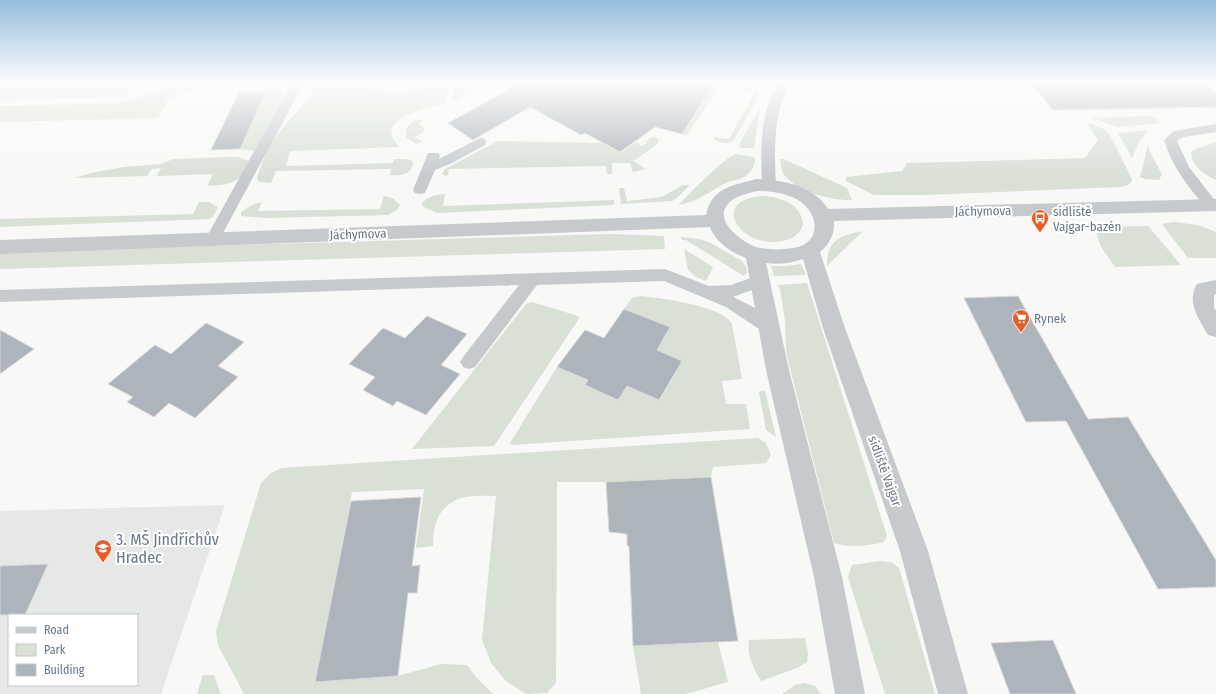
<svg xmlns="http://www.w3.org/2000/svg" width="1216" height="694" viewBox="0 0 1216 694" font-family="'Fira Sans Condensed',sans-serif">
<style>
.built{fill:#e6e7e7;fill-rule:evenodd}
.green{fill:#d9e0d6}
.building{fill:#adb4bb;stroke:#dadad8}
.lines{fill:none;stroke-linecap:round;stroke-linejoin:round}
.service{fill:#c6cacd;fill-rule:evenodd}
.minor{fill:#c6cacd;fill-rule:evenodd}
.labels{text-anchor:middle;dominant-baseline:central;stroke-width:4;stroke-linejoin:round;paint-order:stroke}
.street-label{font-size:13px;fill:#677787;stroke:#fff}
.poi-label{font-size:13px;fill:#677787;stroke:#fff;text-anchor:start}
.near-poi-label{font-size:16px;fill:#677787;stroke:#fff;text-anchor:start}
</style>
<rect width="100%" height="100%" fill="#f8f8f6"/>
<path class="built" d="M225,505l-64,189h-161v-183zM9,615h128v70h-128z"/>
<g class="green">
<path d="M0,81h136l-12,16 -124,3z"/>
<path d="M184,81h27l-43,18 -10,19 -158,4v-16l116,-3 22,-5z"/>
<path d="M311,81h43l1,4 10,-2 8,6 18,3 22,-2 19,-9h20l-7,21 -3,2c-19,4 -69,16 -43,42l-1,1 -108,4 -4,15 107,-3 1,-4h11l8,2c0,14 -12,15 -23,14l1,-6 -115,2 -5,12 -13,-1 -1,-5 11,-30 6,-9 34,-39 4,-8z"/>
<path d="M458,81h47l-8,4 -6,-3 -37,19 -2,-2z"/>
<path d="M716,81h7l-36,54 -5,-1z"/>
<path d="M750,86l-1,3 10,2 -4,11 -21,38c-6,5 -15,3 -20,-1v-2l15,2 25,-45 -13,-3z"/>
<path d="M268,88l9,2 5,4 1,3 -26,52 -2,2 -15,-2z"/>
<path d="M760,106l-6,42h-13l-2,-3z"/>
<path d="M1150,116l4,1 7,6 -43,4 -27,-9z"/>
<path d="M418,119l5,2 -5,3 7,4 -1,4 -9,5 7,5 -6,2 -10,-7v-8l5,-6z"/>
<path d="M1086,122l20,8 6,9 20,40c-1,7 -7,7 -13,8l-193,8h-52l-28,-14v-4l56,-6 5,-8 178,-5 13,-18z"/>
<path d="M1148,130l-9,12 -7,16 -14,-25z"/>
<path d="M652,137l5,1 2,3 -4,5 -22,15 13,8 -13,3 -3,-9h-18v11h-5l-1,-8 -157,3 -1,6 -3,1 -3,-3 3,-4 53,-28 104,2 18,10 16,-11 6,4 5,-3 -1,-2z"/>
<path d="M1216,142v38c-11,-5 -25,-14 -25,-28l5,-3z"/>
<path d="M1148,145l2,7 12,22 -3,6 -14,-1 -5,-2z"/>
<path d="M736,154l19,3c1,7 -3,14 -9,19 -5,4 -14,4 -20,7 -17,8 -29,20 -48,22 12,-11 44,-46 58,-51z"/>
<path d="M228,157h10l11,4c-6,23 -22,24 -42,25l6,-12 -56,2 4,-8 -9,1 -5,7 -72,2 16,-5 32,-6 38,-3 12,-5z"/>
<path d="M780,159h4l63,29 5,12c-19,1 -61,-9 -70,-29 -1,-3 -1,-8 -2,-12z"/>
<path d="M683,185h7l-12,12 -6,4 -51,3 -2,-16h5l3,13 35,-4z"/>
<path d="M445,194l-2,12 171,-6v5l-177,8 -14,-6 -1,-4c7,-7 13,-8 23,-9z"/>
<path d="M384,196c7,1 11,3 16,9l-3,5 -9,5 -122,3 -25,-2v-4l13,-8 8,-2 -4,9 122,-2z"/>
<path d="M765,196c17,2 37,8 38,29 -3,9 -11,14 -20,16 -43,9 -76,-43 -18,-45z"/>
<path d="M199,202h10l9,5 -4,8 -4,4 -210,8v-8l193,-5z"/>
<path d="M1173,222l25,3 18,7v26h-28l-26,-34z"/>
<path d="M1148,226l33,39 -66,2c-7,-12 -22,-26 -17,-40z"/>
<path d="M863,231l-36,35c0,-27 13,-30 36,-35z"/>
<path d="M610,234l54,2 1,13 -665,20v-17z"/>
<path d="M681,237l19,2 11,4 31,18 4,6 1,6 -3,3 -58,-36h-4z"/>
<path d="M684,249l29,18 -7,14 -10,-4 -8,-7z"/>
<path d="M801,264l5,11 -32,1 -3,-10h15z"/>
<path d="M807,283l80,253 -3,6c-14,4 -36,6 -50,1l-48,-191 -1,-31 -5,-32 -2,-4z"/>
<path d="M641,296c20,2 82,10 91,28l10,55 -20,2 4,23h20l4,25 -238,16 -2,-2 47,-76 31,13 -3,5 33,15 9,-14 33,14 22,-39 -25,-11 13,-23 -46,-18 8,-11z"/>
<path d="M532,302l27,8 21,7 -86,129 -82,3 114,-145z"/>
<path d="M765,390l11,47 -10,-7 -7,-38z"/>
<path d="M758,438l8,5 5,12 -5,8 -53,4 -2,10 -105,5h-49l-1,201 -9,10 -21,1 -20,-13 -15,-18 -9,-23 14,-144c-10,0 -24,-1 -35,2 -23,8 -28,26 -28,48l-17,2 8,-59 -72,3 -36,189 82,-5 43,-12 26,1 9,12 17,17h-249l-26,-49 -2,-14 45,-148 9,-9 11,-6z"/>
<path d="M880,561l11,1 8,6 36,126h-50l-37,-117 4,-12z"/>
<path d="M805,638l3,15 -1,9 -10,6 -36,13c-8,-13 -14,-25 -12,-41z"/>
<path d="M718,642l10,40 -42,12h-45l-8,-48z"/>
<path d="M203,675h11l7,19h-24z"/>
<path d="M805,683l10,3 6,8h-39l13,-9z"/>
</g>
<g class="building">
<path d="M524,81h192l-34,53 -27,-7 -35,25 -35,-19 -4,2 -51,-28 -57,33 -25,-17z"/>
<path d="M1030,81h173l13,12v14l-163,3z"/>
<path d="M239,92h27l-26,57 -29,1z"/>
<path d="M1018,296l70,123 40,-2 88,143v27l-58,2 -92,-168 -40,1 -62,-124z"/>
<path d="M624,309l46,18 -13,23 25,11 -23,39 -32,-14 -9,14 -33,-15 3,-5 -31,-13 28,-37 19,8z"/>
<path d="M427,316l40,18 -26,31 19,9 -34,41 -29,-14 -4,5 -30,-16 12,-13 -26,-13 34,-36 22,10z"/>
<path d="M206,323l38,19 -26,24 20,11 -43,41 -26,-15 -15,14 -27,-15 6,-5 -25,-13 47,-39 16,9z"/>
<path d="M0,330l34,19 -34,25z"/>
<path d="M711,477l27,164 -105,5 -4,-100h-2v-12l-18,-2 -3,-50z"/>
<path d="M421,497l-9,69 8,-1 -3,28h-9l-10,83 -83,6 36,-181z"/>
<path d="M48,564l-23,51h-25v-49z"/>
<path d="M1053,640l23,54h-66l-19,-51z"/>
</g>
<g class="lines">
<g class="service">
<path d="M293,81h12l-88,163 -5,1 -5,-1 -2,-4z"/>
<path d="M762,81h29c-18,33 -17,68 -15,104l-2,3 -5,1 -5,-1 -2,-3c-1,-33 -3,-69 14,-98l-12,-4z"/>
<path d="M1216,124v8l-33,5 -6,4 12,26 27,35v8l-4,1 -5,-2c-18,-21 -35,-42 -43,-69l10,-9z"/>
<path d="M480,138l5,1 1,3 -1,3 -33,18 -17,7 -10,23 -5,1 -5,-1 -2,-3 15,-37h10l2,3 -1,3z"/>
<path d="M665,269l44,17 22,-1 28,-10 6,2 2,4 -2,4 -32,12c13,6 37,17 43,29l-2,5 -6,1 -6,-1 -36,-24 -62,-26 -127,4 -62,82 -6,2 -6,-2 -3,-5 3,-5 56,-72 -519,17v-12z"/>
</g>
<g class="minor">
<path d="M756,179c26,1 57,6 72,30l388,-10v12l-382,10c1,12 -4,23 -14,31l25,76 83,223 40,143h-30l-38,-143 -77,-223 -20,-69c-11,4 -25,6 -37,4l23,107 53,207 23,117h-30l-21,-117 -48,-207 -20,-112c-14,-5 -31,-16 -36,-31l-710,27v-14l706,-25c6,-28 26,-29 50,-36zM757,191c14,0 28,2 41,9 22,13 24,44 -5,48 -12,2 -25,2 -37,-1 -13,-5 -42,-25 -29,-42 7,-9 19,-11 30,-14z"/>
<path d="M1216,280v14l-2,1v12l2,4v26l-8,-2c-9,-16 -22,-33 -11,-51z"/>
</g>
</g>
<linearGradient id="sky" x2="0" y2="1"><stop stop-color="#97bcdd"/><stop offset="0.46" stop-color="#fcfcfb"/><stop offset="1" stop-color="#fcfcfb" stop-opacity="0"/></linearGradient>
<rect width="1216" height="178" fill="url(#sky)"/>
<defs>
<g id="bus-pin" transform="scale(0.9)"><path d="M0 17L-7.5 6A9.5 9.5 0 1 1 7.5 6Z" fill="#e65d28" stroke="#fff"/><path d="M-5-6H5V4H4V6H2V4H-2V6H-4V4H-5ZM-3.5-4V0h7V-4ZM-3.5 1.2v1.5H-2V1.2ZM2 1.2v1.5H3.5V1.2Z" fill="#fff"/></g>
<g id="supermarket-pin" transform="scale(0.9)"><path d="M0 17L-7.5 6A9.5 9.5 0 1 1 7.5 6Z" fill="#e65d28" stroke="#fff"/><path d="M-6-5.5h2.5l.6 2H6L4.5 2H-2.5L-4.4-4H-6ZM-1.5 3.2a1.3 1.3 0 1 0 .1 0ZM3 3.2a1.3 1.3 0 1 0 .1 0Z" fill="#fff"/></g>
<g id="school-pin" transform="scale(0.9)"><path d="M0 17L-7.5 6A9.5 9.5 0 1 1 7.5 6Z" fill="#e65d28" stroke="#fff"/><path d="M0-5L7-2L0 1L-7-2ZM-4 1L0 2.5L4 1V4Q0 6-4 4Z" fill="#fff"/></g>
</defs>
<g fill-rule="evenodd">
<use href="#bus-pin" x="1040" y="218"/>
<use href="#supermarket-pin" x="1021" y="318"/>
<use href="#school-pin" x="103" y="548"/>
</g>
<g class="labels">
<g class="street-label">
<text transform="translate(983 211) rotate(-1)">Jáchymova</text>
<text transform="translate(358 234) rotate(-2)">Jáchymova</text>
<text transform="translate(885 471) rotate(70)">sídliště Vajgar</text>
</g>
<g class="poi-label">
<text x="1053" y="211">sídliště<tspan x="1053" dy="15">Vajgar-bazén</tspan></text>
<text x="1034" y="318">Rynek</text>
</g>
<g class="near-poi-label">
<text x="116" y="539">3. MŠ Jindřichův<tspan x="116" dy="18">Hradec</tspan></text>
</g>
</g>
<rect x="8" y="614" width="130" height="72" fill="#ffffff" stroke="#c2c9cf"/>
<rect x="16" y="627" width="20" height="6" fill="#c6cacd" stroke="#c2c9cf"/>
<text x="44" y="634" font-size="12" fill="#677787">Road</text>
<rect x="16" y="644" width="20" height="12" fill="#d9e0d6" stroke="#c2c9cf"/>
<text x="44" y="654" font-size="12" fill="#677787">Park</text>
<rect x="16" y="664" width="20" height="12" fill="#adb4bb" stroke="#c2c9cf"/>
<text x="44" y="674" font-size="12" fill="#677787">Building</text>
</svg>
